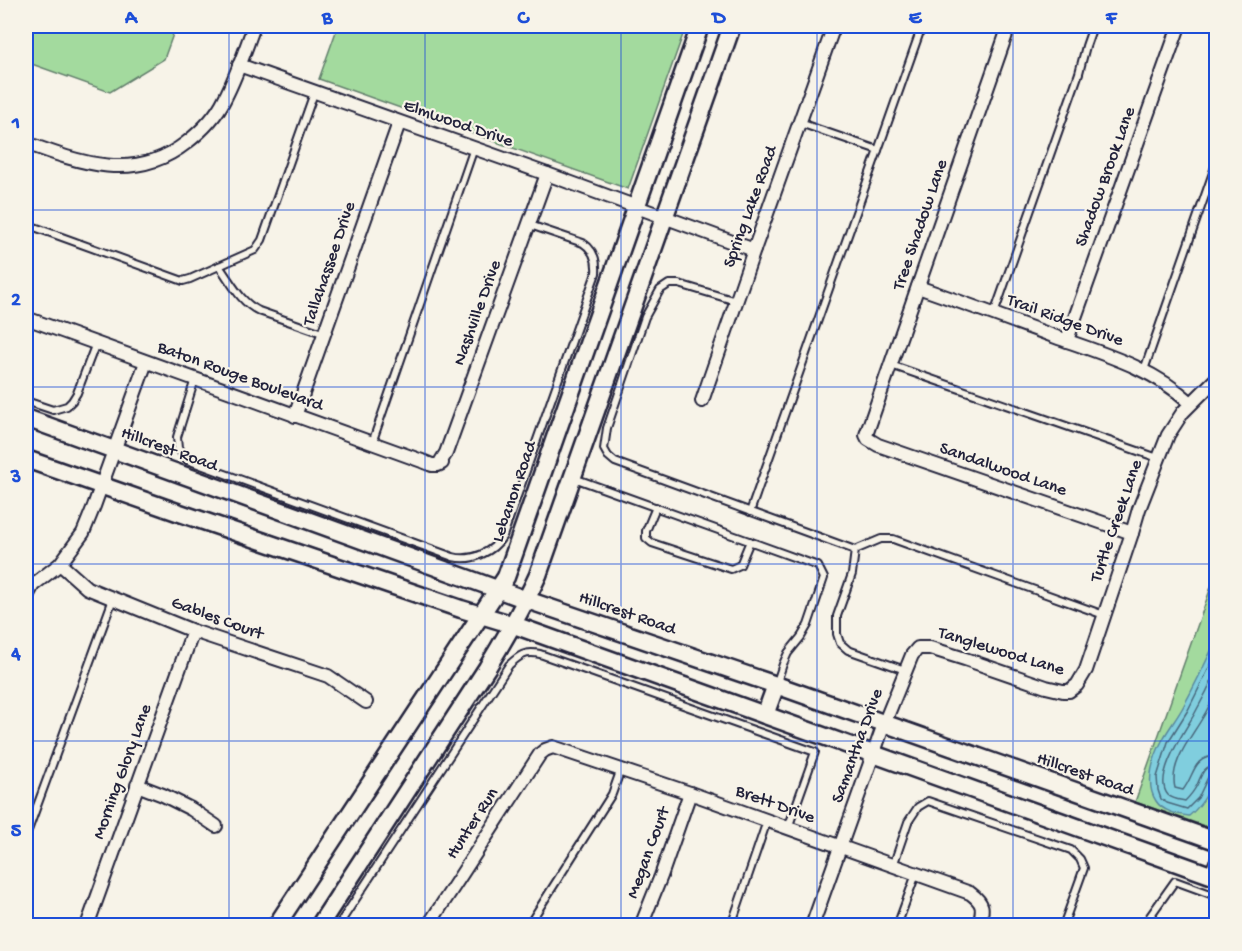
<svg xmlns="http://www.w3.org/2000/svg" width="1242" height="951" viewBox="0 0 1242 951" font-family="'Gochi Hand',sans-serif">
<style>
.green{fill:#a3da9e;stroke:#627e6c;stroke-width:1.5}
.water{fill:#80cede;stroke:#5a899d;stroke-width:1.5}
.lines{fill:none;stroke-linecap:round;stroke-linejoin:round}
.shore{stroke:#48677c;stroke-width:1.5}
.service-casing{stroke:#22223b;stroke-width:10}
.minor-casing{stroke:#22223b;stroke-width:16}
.secondary-casing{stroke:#22223b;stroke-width:21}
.service{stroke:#f7f3e8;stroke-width:6}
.minor{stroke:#f7f3e8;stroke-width:12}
.secondary{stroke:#f7f3e8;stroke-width:16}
.grid{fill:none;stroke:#1d4ed8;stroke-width:1.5;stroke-opacity:0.55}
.labels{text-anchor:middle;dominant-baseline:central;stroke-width:4.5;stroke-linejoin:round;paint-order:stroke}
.street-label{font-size:18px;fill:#22223b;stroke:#f7f3e8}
.neatline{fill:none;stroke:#1d4ed8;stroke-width:2}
.grid-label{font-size:20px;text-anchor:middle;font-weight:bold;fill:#1d4ed8}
</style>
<rect width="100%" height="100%" fill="#f7f3e8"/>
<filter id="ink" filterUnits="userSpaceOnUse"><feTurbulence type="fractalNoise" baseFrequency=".0167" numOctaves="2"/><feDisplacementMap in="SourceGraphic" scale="12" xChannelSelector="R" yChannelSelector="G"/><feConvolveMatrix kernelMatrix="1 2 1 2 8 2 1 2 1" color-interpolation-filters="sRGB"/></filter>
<g filter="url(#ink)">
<g class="green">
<path d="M26,26h150l-12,33 -54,33 -84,-30z"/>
<path d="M338,26h348l-58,163 -309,-110z"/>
<path d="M1216,573v257l-81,-28z"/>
</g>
<path class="water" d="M1216,640v127c-3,20 -12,36 -27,49 -11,-1 -27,-5 -33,-15 -12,-18 -2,-45 7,-62 6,-11 14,-21 20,-32 12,-22 23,-45 33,-67z"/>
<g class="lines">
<g class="shore">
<path d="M1216,654l-28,56 -20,32 -11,35 1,13 3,9 6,4 20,6 11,-11 11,-23 7,-3"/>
<path d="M1216,671c-6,14 -13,28 -21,42 -9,16 -43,64 -27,82 4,4 12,5 17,6 5,-5 9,-10 12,-16 5,-11 6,-19 19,-20"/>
<path d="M1216,691c-4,9 -8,18 -13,26 -12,21 -34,46 -28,71l8,2c12,-15 9,-33 33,-34"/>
</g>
<g class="service-casing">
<g id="service">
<path d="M800,123l78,27"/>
<path d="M26,224l157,57 7,-2 65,-29 7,-10 52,-147"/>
<path d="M219,266c12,16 21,36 40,45l66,23"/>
<path d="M736,301l-57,-17h-10l-9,6 -15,27 -38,111 -3,21 4,7 7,6 240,88 26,-11h12l211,76"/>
<path d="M994,314l85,-241 7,-27 7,-20"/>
<path d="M891,365l267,93"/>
<path d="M1144,370l72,-206"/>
<path d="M195,379l-18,58 1,11 9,12 266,97c19,5 40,-5 50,-21l93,-263c1,-12 -2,-23 -13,-30l-53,-18"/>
<path d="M26,401l27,9 14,-4 5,-5 5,-8 19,-50"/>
<path d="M372,443l102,-295"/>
<path d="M574,478l244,88 6,12 -16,47 -7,12 -13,16 -5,11 -7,21"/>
<path d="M656,507l-10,24v7l6,5 79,26 9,-4 10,-24"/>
<path d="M750,512l172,-486"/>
<path d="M855,550l-3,24 -15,42v18l3,9 8,7 57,20"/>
<path d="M26,836l87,-237"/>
<path d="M893,866l15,-44 10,-15 10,-6 143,49 9,9 4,9 -21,58"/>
<path d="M338,926l171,-261c11,-10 16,-14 31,-11l275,98 -27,76"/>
<path d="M528,926l84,-132 9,-25"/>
<path d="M731,926l36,-105"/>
<path d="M897,926l19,-52"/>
<path d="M1143,926l32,-45 41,15"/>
</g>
</g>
<g class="minor-casing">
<g id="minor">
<path d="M1009,26l-143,409 2,4 10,6 254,88"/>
<path d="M239,65l308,109 207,76"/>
<path d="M26,143c54,20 109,40 160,0 17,-13 30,-26 39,-45 12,-23 20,-48 29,-72"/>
<path d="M918,287c46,16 92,33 138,50 48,17 97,31 135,66"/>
<path d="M26,318l396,143 10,4h6l4,-2 -1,-2 5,-8 101,-279"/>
<path d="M1067,340l112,-314"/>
<path d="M702,401l52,-151 80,-224"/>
<path d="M295,416l104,-293"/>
<path d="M60,564l27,24 106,43 135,45 38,26"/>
<path d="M26,598l7,-13 27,-21 23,-31 11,-27 52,-144"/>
<path d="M137,785l26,10 28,14 25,17"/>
<path d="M1211,875l5,-13"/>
<path d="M87,926l106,-295"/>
<path d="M428,926l112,-172 5,-4 8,-3 137,46 280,100c15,11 13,16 9,33"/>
<path d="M641,926l20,-50 29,-83"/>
<path d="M812,926l72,-202 28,-69 6,-7h12l35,11 81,28 17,4h6l8,-6 9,-15 46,-137 7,-24 29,-74 15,-23 33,-33"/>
</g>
</g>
<g class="secondary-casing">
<g id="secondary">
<path d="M26,418l501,182 249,85 440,156"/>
<path d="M26,459l151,53 284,97 53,16 702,252"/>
<path d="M765,715l11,-30"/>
<path d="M276,926l230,-349 194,-551"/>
<path d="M319,926l168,-258c19,-31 36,-60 51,-93l194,-549"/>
</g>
</g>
<use href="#service" class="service"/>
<use href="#minor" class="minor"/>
<use href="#secondary" class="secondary"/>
</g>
</g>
<path class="grid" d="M229,26v900M425,26v900M621,26v900M817,26v900M1013,26v900M26,210h1190M26,387h1190M26,564h1190M26,741h1190"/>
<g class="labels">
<g class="street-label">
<text transform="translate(458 124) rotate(19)">Elmwood Drive</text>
<text transform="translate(1106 177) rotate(-70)">Shadow Brook Lane</text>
<text transform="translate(751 207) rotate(-70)">Spring Lake Road</text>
<text transform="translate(921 225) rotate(-71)">Tree Shadow Lane</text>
<text transform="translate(330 264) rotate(-71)">Tallahassee Drive</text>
<text transform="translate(478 313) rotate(-70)">Nashville Drive</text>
<text transform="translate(1065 321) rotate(20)">Trail Ridge Drive</text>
<text transform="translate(240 377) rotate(20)">Baton Rouge Boulevard</text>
<text transform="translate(169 450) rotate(20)">Hillcrest Road</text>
<text transform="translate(1003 470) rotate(19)">Sandalwood Lane</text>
<text transform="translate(515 492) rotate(-71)">Lebanon Road</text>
<text transform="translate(1117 521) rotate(-71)">Turtle Creek Lane</text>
<text transform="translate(627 614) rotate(19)">Hillcrest Road</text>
<text transform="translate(217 619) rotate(20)">Gables Court</text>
<text transform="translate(1001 652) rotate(17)">Tanglewood Lane</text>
<text transform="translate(858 746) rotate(-70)">Samantha Drive</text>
<text transform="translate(123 772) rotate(-70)">Morning Glory Lane</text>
<text transform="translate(1085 775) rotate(19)">Hillcrest Road</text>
<text transform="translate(775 805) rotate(20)">Brett Drive</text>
<text transform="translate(473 824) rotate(-57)">Hunter Run</text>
<text transform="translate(649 853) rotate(-70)">Megan Court</text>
</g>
</g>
<rect width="1242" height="951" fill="none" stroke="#f7f3e8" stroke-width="66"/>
<rect x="33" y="33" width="1176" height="885" class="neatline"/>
<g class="grid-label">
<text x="131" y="23">A</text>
<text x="327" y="23">B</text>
<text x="523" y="23">C</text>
<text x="719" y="23">D</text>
<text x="915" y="23">E</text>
<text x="1111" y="23">F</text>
<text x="16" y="128">1</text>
<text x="16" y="305">2</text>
<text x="16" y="482">3</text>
<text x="16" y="659">4</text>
<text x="16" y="836">5</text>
</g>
</svg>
